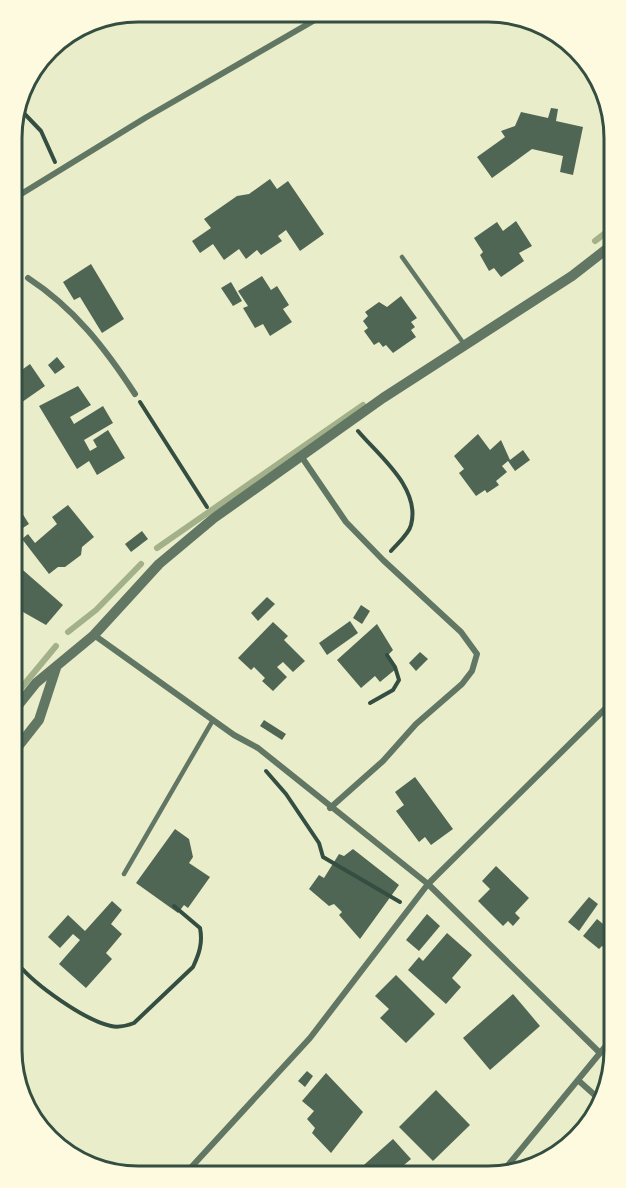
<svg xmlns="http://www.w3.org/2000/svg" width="626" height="1188" viewBox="0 0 626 1188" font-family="'Open Sans',sans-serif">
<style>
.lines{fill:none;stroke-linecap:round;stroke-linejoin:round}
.stream{stroke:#a3b18a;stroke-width:6}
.building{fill:#4f6655}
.path{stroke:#344e41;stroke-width:4}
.service{stroke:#617663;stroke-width:4.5}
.minor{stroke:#617663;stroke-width:6}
.tertiary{stroke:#617663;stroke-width:10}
.rim{fill:none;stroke:#344e41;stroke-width:3}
</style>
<rect width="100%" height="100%" fill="#e9edc9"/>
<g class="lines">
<g class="stream">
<path d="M595,241l13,-10"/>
<path d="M157,548l206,-143"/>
<path d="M68,632l28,-22 45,-46"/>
<path d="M22,687l34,-41"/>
</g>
</g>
<g class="building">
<path d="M551,108l7,1 -2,12 27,6 -10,48 -13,-3 3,-16 -31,-7 -40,29 -15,-21 28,-20 -4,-6 14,-5 6,-14 27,6z"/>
<path d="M270,179l7,10 11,-8 36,53 -24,17 -14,-21 -8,6 4,5 -21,14 -4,-5 -11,9 -7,-10 -15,11 -11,-16 -13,9 -8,-12 19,-13 -7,-9 33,-23 12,-2z"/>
<path d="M516,221l16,25 -13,7 5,8 -23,16 -7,-9 -5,3 -9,-16 3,-3 -9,-14 23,-16 6,9z"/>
<path d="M91,264l33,55 -22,14 -22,-36 -6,3 -11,-18z"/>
<path d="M262,276l9,14 6,-4 12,19 -6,4 9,13 -22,14 -7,-12 -8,4 -12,-20 5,-2 -10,-15z"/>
<path d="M231,282l11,19 -9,5 -12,-18z"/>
<path d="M401,296l16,22 -6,4 4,5 -4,3 5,7 -23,16 -7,-8 -3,2 -4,-5 -5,3 -10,-14 4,-3 -5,-7 5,-5 -3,-4 14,-10 8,5z"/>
<path d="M57,357l8,10 -10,7 -7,-9z"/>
<path d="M14,364l5,8 11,-8 15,22 -30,21z"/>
<path d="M78,386l13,19 -21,12 4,7 29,-18 10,17 -29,17 6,11 7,-4 -4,-7 15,-10 17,28 -28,17 -8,-14 -12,8 -38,-63z"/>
<path d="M478,434l12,16 11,-10 9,20 13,-10 7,10 -15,11 -7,-10 -6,5 5,6 -11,9 3,4 -12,8 -2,-3 -9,6 -17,-23 5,-4 -10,-13z"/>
<path d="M15,502l14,22 -14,9z"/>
<path d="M68,505l26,32 -12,10 -1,8 -16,12h-7l-9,7 -27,-35 6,-5 7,9 22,-19 -5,-7z"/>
<path d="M142,531l6,8 -17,13 -6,-8z"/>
<path d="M16,564l47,41 -17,20 -30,-17z"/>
<path d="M267,597l8,7 -17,17 -7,-8z"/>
<path d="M361,605l9,6 -8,13 -9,-6z"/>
<path d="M350,621l8,12 -31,22 -8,-12z"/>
<path d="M273,622l15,14 -4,4 21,21 -12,11 -10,-10 -6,5 10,10 -14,14 -11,-10 3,-3 -11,-11 -3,3 -13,-12z"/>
<path d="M377,624l16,26 -6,6 10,12 -17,14 -5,-6 -14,12 -24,-28z"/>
<path d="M420,652l8,7 -12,12 -7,-8z"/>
<path d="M264,720l22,14 -4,6 -22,-14z"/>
<path d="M415,777l38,52 -22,16 -6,-8 -6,5 -23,-31 8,-6 -9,-13z"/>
<path d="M175,829l14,10 4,18 -4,6 21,14 -22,31 -4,-3 -6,8 -42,-30z"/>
<path d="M353,849l46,36 -39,54 -21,-24 3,-3 -8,-8 -5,2 -20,-17 10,-14 5,3 15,-24 5,2z"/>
<path d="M496,866l33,32 -14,15 5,5 -7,8 -5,-5 -5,5 -25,-25 12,-12 -8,-8z"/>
<path d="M589,897l9,7 -19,27 -11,-9z"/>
<path d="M112,901l10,9 -11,14 11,10 -16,19 6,6 -26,29 -27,-24 21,-24 -7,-6 -13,14 -12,-11 20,-22 17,16z"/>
<path d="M427,914l13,12 -21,25 -13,-11z"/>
<path d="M597,919l11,9 5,-5v32l-11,-9 -3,3 -16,-13z"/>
<path d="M447,933l25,22 -20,23 9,9 -15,17 -38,-34 11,-13 4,4z"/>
<path d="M396,975l39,39 -29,29 -26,-25 9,-9 -14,-13z"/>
<path d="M513,994l27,32 -50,44 -27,-32z"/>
<path d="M307,1071l6,5 -8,11 -7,-6z"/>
<path d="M326,1073l37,39 -32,41 -19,-20 3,-5 -8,-9 7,-8 -12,-10z"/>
<path d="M436,1090l34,35 -37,36 -34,-34z"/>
<path d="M393,1139l18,20 -7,6 5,6 -53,1z"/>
</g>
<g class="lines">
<g class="path">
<path d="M18,107l23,24 14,31"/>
<path d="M140,402l67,105"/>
<path d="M358,431c21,25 63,57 53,94 -2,9 -14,19 -20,26"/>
<path d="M370,703l23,-13 6,-10 -4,-13 -8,-12"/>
<path d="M266,771l20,23 33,49 4,14 77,45"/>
<path d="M18,964c17,21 66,56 93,62 8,2 15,0 23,-3l59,-56c6,-13 10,-24 7,-39l-26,-22"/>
</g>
<g class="service">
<path d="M402,257l62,87"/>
<path d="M124,874l89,-154"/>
</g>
<g class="minor">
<path d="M13,199l132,-81 182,-105"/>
<path d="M28,278c46,30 77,70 107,116"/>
<path d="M301,456l45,66 37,38 78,72 16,22 -5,17 -10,13 -46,40 -33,37 -53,47"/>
<path d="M94,635l140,100 24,13 170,136 172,169"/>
<path d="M579,1081l19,17"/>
<path d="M504,1170l110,-134"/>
<path d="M185,1174l125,-136 118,-154 183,-181"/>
</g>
<g class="tertiary">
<path d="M16,708l20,-25 58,-48 65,-71 55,-46 169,-120 189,-122 36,-28"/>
<path d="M17,748l22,-28 17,-52"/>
</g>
</g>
<path d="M0 0H626V1188H0ZM138 22H488A116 116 0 0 1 604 138V1050A116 116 0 0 1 488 1166H138A116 116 0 0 1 22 1050V138A116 116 0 0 1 138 22Z" fill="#fefae0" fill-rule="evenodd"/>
<path class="rim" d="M138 22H488A116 116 0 0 1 604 138V1050A116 116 0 0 1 488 1166H138A116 116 0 0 1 22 1050V138A116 116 0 0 1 138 22Z"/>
</svg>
